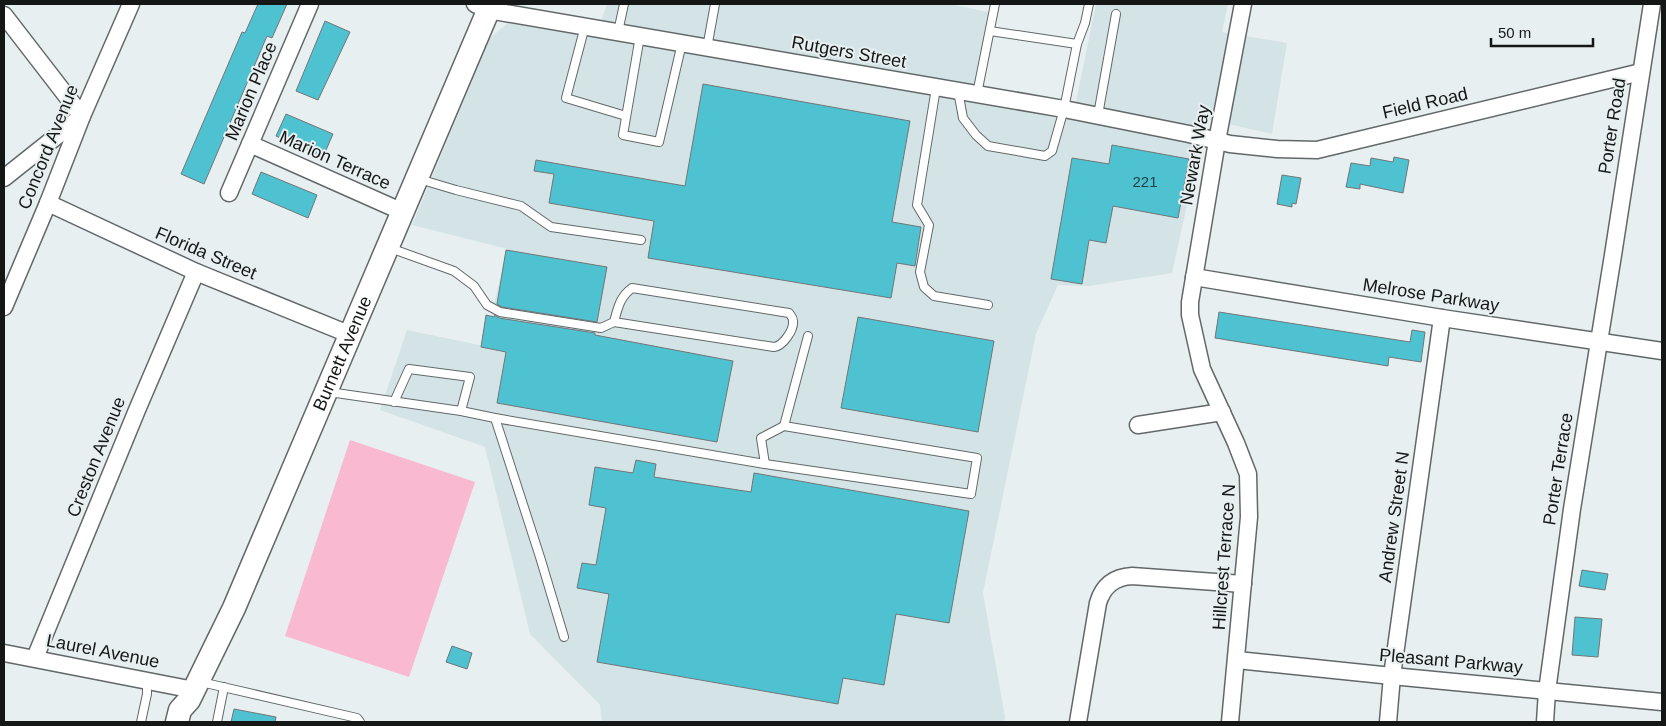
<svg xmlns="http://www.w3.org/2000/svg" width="1666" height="726" viewBox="0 0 1666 726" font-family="Helvetica,sans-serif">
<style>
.built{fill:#d4e4e6}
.green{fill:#f9b9d0}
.building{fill:#4fc2d2;stroke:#707677}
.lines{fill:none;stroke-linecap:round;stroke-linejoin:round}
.lane-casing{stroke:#626869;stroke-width:10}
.street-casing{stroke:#626869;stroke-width:19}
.secondary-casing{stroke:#626869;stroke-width:25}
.lane{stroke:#fff;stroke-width:8}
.street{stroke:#fff;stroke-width:16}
.secondary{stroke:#fff;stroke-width:22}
.labels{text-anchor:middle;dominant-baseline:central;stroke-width:4;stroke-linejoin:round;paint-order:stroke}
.number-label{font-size:15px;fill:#244246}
.street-label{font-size:18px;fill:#151717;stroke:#e8eff0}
</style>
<rect width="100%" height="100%" fill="#e8eff0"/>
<path class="built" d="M607,4h344l41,9 -14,80 96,18 22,-107h132l-6,28 65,11 -15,91 -66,-15 -34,154 -83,13 -31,-1 -22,49 -53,259 22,124 -1,5h-402l-2,-17 -70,-71 -45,-187 -105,-37 27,-80 77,16 23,-97 -95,-24 78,-187 18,-15 87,14z"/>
<path class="green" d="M350,440l125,42 -66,195 -124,-41z"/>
<g class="building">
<path d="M258,4h29l-15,34 -5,-2 -63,148 -23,-10 61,-142 3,1z"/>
<path d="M325,21l25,11 -32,68 -22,-9z"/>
<path d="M703,84l207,37 -18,101 29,5 -6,39 -18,-3 -6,35 -243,-40 6,-37 -105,-18 5,-29 -20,-3 2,-11 149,26z"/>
<path d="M286,114l47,20 -10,23 -47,-21z"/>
<path d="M1112,145l77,14 -11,59 -65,-12 -7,37 -17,-3 -7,44 -31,-5 21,-121 37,6z"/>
<path d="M1394,157l15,3 -6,33 -43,-9v5l-14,-2 5,-24 19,3 1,-8 22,4z"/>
<path d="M261,172l56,23 -9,23 -56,-24z"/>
<path d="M1282,175l19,3 -5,26 -4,-1v4l-15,-3z"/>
<path d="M506,250l101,17 -10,55 -95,-15 -5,-3z"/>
<path d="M1219,312l191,30 2,-12 13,2 -4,30 -32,-5 -1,9 -173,-28z"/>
<path d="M486,315l8,2 1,-2 4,3 96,15v2l138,26 -16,81 -220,-39 9,-51 -25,-5z"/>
<path d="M858,317l136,24 -16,91 -137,-24z"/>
<path d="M636,460l20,4 -2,13 97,15 3,-19 215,38 -20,112 -53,-9 -12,71 -41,-7 -5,26 -241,-42 12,-68 -32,-6 5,-25 14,2 10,-57 -17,-3 6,-38 38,6z"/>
<path d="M1582,570l26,4 -3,16 -26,-4z"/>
<path d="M1575,617l27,2 -4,38 -26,-2z"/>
<path d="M452,646l20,7 -5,16 -21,-7z"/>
<path d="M234,709l42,8 -1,5h-44z"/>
</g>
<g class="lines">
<g class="lane-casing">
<g id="lane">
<path d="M585,26l-19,72 60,18"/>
<path d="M618,32l6,-28"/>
<path d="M640,36l-17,99 36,7 23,-99"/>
<path d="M1077,44l8,-21 4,-19"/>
<path d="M707,48l8,-44"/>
<path d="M936,88l-19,117 12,20 -9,47 4,15 10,9 54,9"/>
<path d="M958,91l5,27 13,17 12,11 57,10 7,-5 12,-42 13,-65 -87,-13"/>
<path d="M977,94l18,-90"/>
<path d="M1098,115l18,-101"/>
<path d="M419,179l37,11 65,16 30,21 90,13"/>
<path d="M390,248l64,23 20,15 13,19 13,7 101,16 13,-6 160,25c9,-1 20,-17 19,-26 0,-4 -2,-5 -4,-8l-157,-25c-12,9 -14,19 -18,34"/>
<path d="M329,392l132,19 34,7 270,46 206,30 6,-36 -193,-32 24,-90"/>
<path d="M394,402l15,-33 61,8 -9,34"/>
<path d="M495,418l45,139 24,80"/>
<path d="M765,464l-4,-26 23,-12"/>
<path d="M201,682l156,36 3,4"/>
<path d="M141,722l6,-28v-13"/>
<path d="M217,722l7,-35"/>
</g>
</g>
<g class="street-casing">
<g id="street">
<path d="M475,4l13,6 576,99 125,25 41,10 47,5 40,1 324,-78"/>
<path d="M4,15l78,101 -78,62"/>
<path d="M250,144l153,68"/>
<path d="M229,193l81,-189"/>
<path d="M48,203l148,69 155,63"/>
<path d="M1194,277l248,41 220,33"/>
<path d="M4,307l44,-104 34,-87 49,-112"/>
<path d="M1138,425l84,-13"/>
<path d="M4,653l190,37"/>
<path d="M35,658l102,-248 59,-138"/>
<path d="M1237,660l155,16 270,26"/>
<path d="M1078,722l20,-119c5,-17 16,-26 34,-27l111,8"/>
<path d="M1230,722l19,-205 -1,-43 -12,-31 -34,-74 -12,-54v-13l27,-161 26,-137"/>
<path d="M1388,722l4,-46 50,-358"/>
<path d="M1545,722l2,-31 25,-182 41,-254 39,-251"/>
</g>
</g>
<g class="secondary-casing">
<g id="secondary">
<path id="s1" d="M177,722l3,-12 9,-10 45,-92 257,-604"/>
</g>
</g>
<use href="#lane" class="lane"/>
<use href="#street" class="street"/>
<use href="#secondary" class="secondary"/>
</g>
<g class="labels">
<g class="number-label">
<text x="1145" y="181">221</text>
</g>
<g class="street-label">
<text transform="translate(849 52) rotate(10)">Rutgers Street</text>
<text transform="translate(251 91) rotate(-67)">Marion Place</text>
<text transform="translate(1425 103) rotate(-13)">Field Road</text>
<text transform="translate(1612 126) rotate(-81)">Porter Road</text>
<text transform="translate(48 147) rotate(-68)">Concord Avenue</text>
<text transform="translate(1195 155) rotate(-80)">Newark Way</text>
<text transform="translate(335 160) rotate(24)">Marion Terrace</text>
<text transform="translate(206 253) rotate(23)">Florida Street</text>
<text transform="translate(1431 295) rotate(9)">Melrose Parkway</text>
<text stroke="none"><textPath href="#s1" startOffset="405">Burnett Avenue</textPath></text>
<text transform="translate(96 457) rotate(-68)">Creston Avenue</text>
<text transform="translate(1558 469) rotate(-81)">Porter Terrace</text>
<text transform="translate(1394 517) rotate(-82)">Andrew Street N</text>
<text transform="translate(1224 557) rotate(-86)">Hillcrest Terrace N</text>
<text transform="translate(103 651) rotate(11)">Laurel Avenue</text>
<text transform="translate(1451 661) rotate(5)">Pleasant Parkway</text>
</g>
</g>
<rect width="1666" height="726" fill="none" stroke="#151717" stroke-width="10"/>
<path d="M1491 38v8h102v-8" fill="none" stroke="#151717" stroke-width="2.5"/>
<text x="1498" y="38" font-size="15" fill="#151717" stroke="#e8eff0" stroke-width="4" paint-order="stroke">50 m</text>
</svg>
